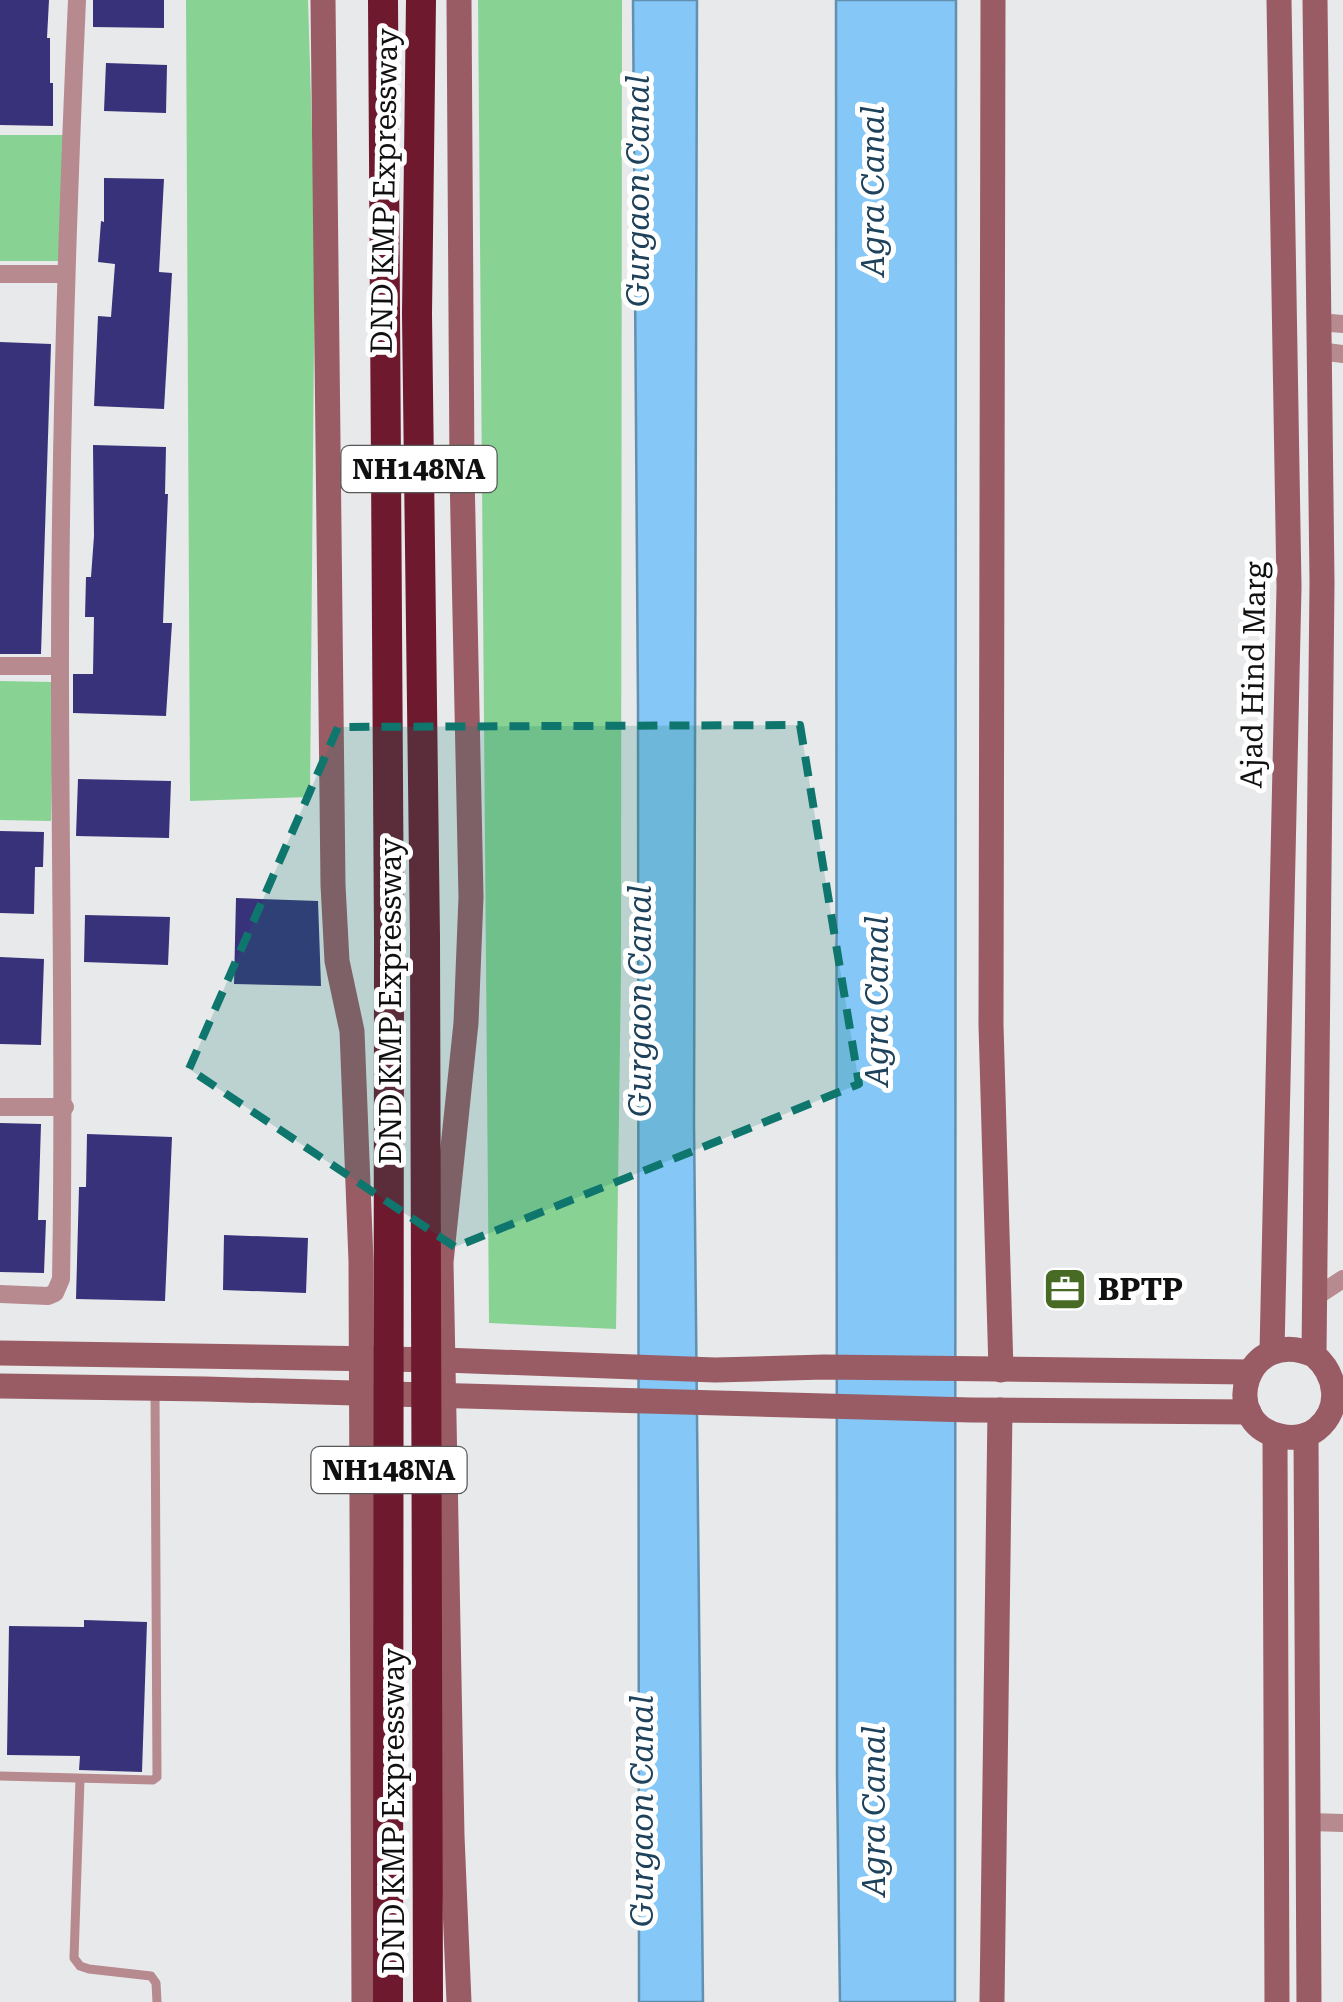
<svg xmlns="http://www.w3.org/2000/svg" width="1343" height="2002" viewBox="0 0 1343 2002" font-family="'Roboto Serif',serif">
<style>
.green{fill:#88d393}
.water{fill:#85c7f6;stroke:#6290b1;stroke-width:2.5}
.building{fill:#38327a}
.lines{fill:none;stroke-linecap:round;stroke-linejoin:round}
.lane{stroke:#b68a8f;stroke-width:9}
.street{stroke:#b68a8f;stroke-width:18}
.secondary{stroke:#995c64;stroke-width:25}
.highway{stroke:#6e192d;stroke-width:30}
.highway-bridge{stroke:#6e192d;stroke-width:30}
.marked{fill:#0f766e;fill-opacity:0.2;stroke:#0f766e;stroke-width:8;stroke-dasharray:20 12;stroke-linejoin:round}
.labels{text-anchor:middle;dominant-baseline:central;stroke-width:10;stroke-linejoin:round;paint-order:stroke}
.shield{fill:#fff;stroke:#585858;stroke-width:2.5}
.shield-label{font-size:28px;font-weight:bold;fill:#101011}
.street-label{font-size:30px;fill:#101011;stroke:#fff}
.poi-label{font-size:30px;font-weight:bold;fill:#101011;stroke:#fff;text-anchor:start}
.water-label{font-size:32px;font-style:italic;fill:#1e425b;stroke:#fff}
</style>
<rect width="100%" height="100%" fill="#e8e9ea"/>
<g class="green">
<path d="M186,0h122l7,231 -5,566 -120,4z"/>
<path d="M478,0h144l-1,972 -5,357 -127,-6z"/>
<rect x="0" y="135" width="65" height="126"/>
<path d="M0,681l54,1 -3,139 -51,-1z"/>
</g>
<g class="water">
<path d="M633,0h64l-3,1124 9,878h-64l-1,-1295z"/>
<path d="M836,0h120l-1,2002h-115l-3,-228z"/>
</g>
<g class="building">
<path d="M0,0h49l-2,38h3v45h3v43l-53,-1z"/>
<path d="M93,0h71v28l-71,-1z"/>
<path d="M106,63l61,2 -1,48 -62,-2z"/>
<path d="M104,178l60,1 -5,93 13,1 -8,136 -70,-3 4,-90 13,1 4,-53 -17,-2 3,-41 3,1z"/>
<path d="M0,342l51,2 -10,310h-41z"/>
<path d="M93,445l73,2 -1,47h3l-5,129h9l-6,93 -93,-3v-39h20l1,-57h-9l1,-40h5l3,-41z"/>
<path d="M78,779l93,2 -2,57 -93,-2z"/>
<path d="M0,831l44,1 -1,35h-8l-1,47 -34,-1z"/>
<path d="M236,898l82,3 3,85 -87,-2z"/>
<path d="M85,915l85,2 -2,48 -84,-3z"/>
<path d="M0,957l44,2 -3,86 -41,-1z"/>
<path d="M0,1123l41,1 -3,96h8l-2,53 -44,-1z"/>
<path d="M87,1134l85,3 -7,164 -89,-2 3,-112h7z"/>
<path d="M224,1235l84,3 -2,55 -83,-3z"/>
<path d="M84,1620l63,2 -5,150 -63,-2 1,-14 -73,-1 2,-129 75,1z"/>
</g>
<g class="lines">
<g class="lane">
<path d="M0,1776l153,4 4,-3 -2,-386"/>
<path d="M80,1779l-6,179 6,8 9,3 62,7 5,7 1,19"/>
</g>
<g class="street">
<path d="M0,274h65"/>
<path d="M1319,322l24,2"/>
<path d="M1319,351l24,3"/>
<path d="M0,666h60"/>
<path d="M0,1107h65"/>
<path d="M0,1294l48,2 7,-3 6,-14c4,-204 -1,-408 -1,-613 0,-222 7,-444 17,-666"/>
<path d="M1314,1298l29,-19"/>
<path d="M1310,1822l33,1"/>
</g>
<g class="secondary">
<path d="M323,0l10,885 4,76 15,70 9,230 3,741"/>
<path d="M459,0l3,473 9,424 -5,126 -25,239 11,574 7,166"/>
<path d="M993,0l-2,1025 10,345"/>
<path d="M1272,1351l17,-764 -10,-587"/>
<path d="M0,1353l444,7 271,10 109,-3 425,5"/>
<path d="M1314,1355c-70,-30 -96,68 -34,81 13,3 27,1 37,-7 26,-21 19,-55 -3,-74l8,-773 -7,-582"/>
<path d="M0,1386l205,3 766,21 278,2"/>
<path d="M1306,1435l3,567"/>
<path d="M1275,1436l2,566"/>
<path d="M992,2002l8,-592"/>
</g>
<g class="highway">
<path d="M383,0l6,938"/>
<path d="M421,0l-4,314 8,624"/>
</g>
<g class="highway-bridge">
<path d="M425,938l3,1064"/>
<path d="M388,2002l1,-1064"/>
</g>
</g>
<path class="marked" d="M800,725l59,359 -404,163 -266,-178 149,-342z"/>
<defs>
<g id="office-square" transform="scale(2.25)"><rect x="-9" y="-9" width="18" height="18" rx="4" fill="#476b24" stroke="#fff"/><path d="M-6-3h4V-5.5h4V-3h4V5H-6ZM-1-4.5V-3h2v-1.5ZM-6 0V1H6V0Z" fill="#fff"/></g>
</defs>
<g fill-rule="evenodd">
<use href="#office-square" x="1065" y="1289"/>
</g>
<g class="labels">
<g class="shield">
<rect x="341.5" y="446" width="155" height="46" rx="8"/>
<rect x="311.5" y="1447" width="155" height="46" rx="8"/>
</g>
<g class="shield-label">
<text x="419" y="469">NH148NA</text>
<text x="389" y="1470">NH148NA</text>
</g>
<g class="street-label">
<text transform="translate(384 191) rotate(-89)">DND KMP Expressway</text>
<text transform="translate(1253 675) rotate(-89)">Ajad Hind Marg</text>
<text transform="translate(390 1001) rotate(-90)">DND KMP Expressway</text>
<text transform="translate(393 1811) rotate(-90)">DND KMP Expressway</text>
</g>
<g class="poi-label">
<text x="1098" y="1289">BPTP</text>
</g>
<g class="water-label">
<text transform="translate(638 191) rotate(-90)">Gurgaon Canal</text>
<text transform="translate(873 191) rotate(-90)">Agra Canal</text>
<text transform="translate(640 1001) rotate(-90)">Gurgaon Canal</text>
<text transform="translate(877 1001) rotate(-90)">Agra Canal</text>
<text transform="translate(642 1811) rotate(-90)">Gurgaon Canal</text>
<text transform="translate(874 1811) rotate(-90)">Agra Canal</text>
</g>
</g>
</svg>
